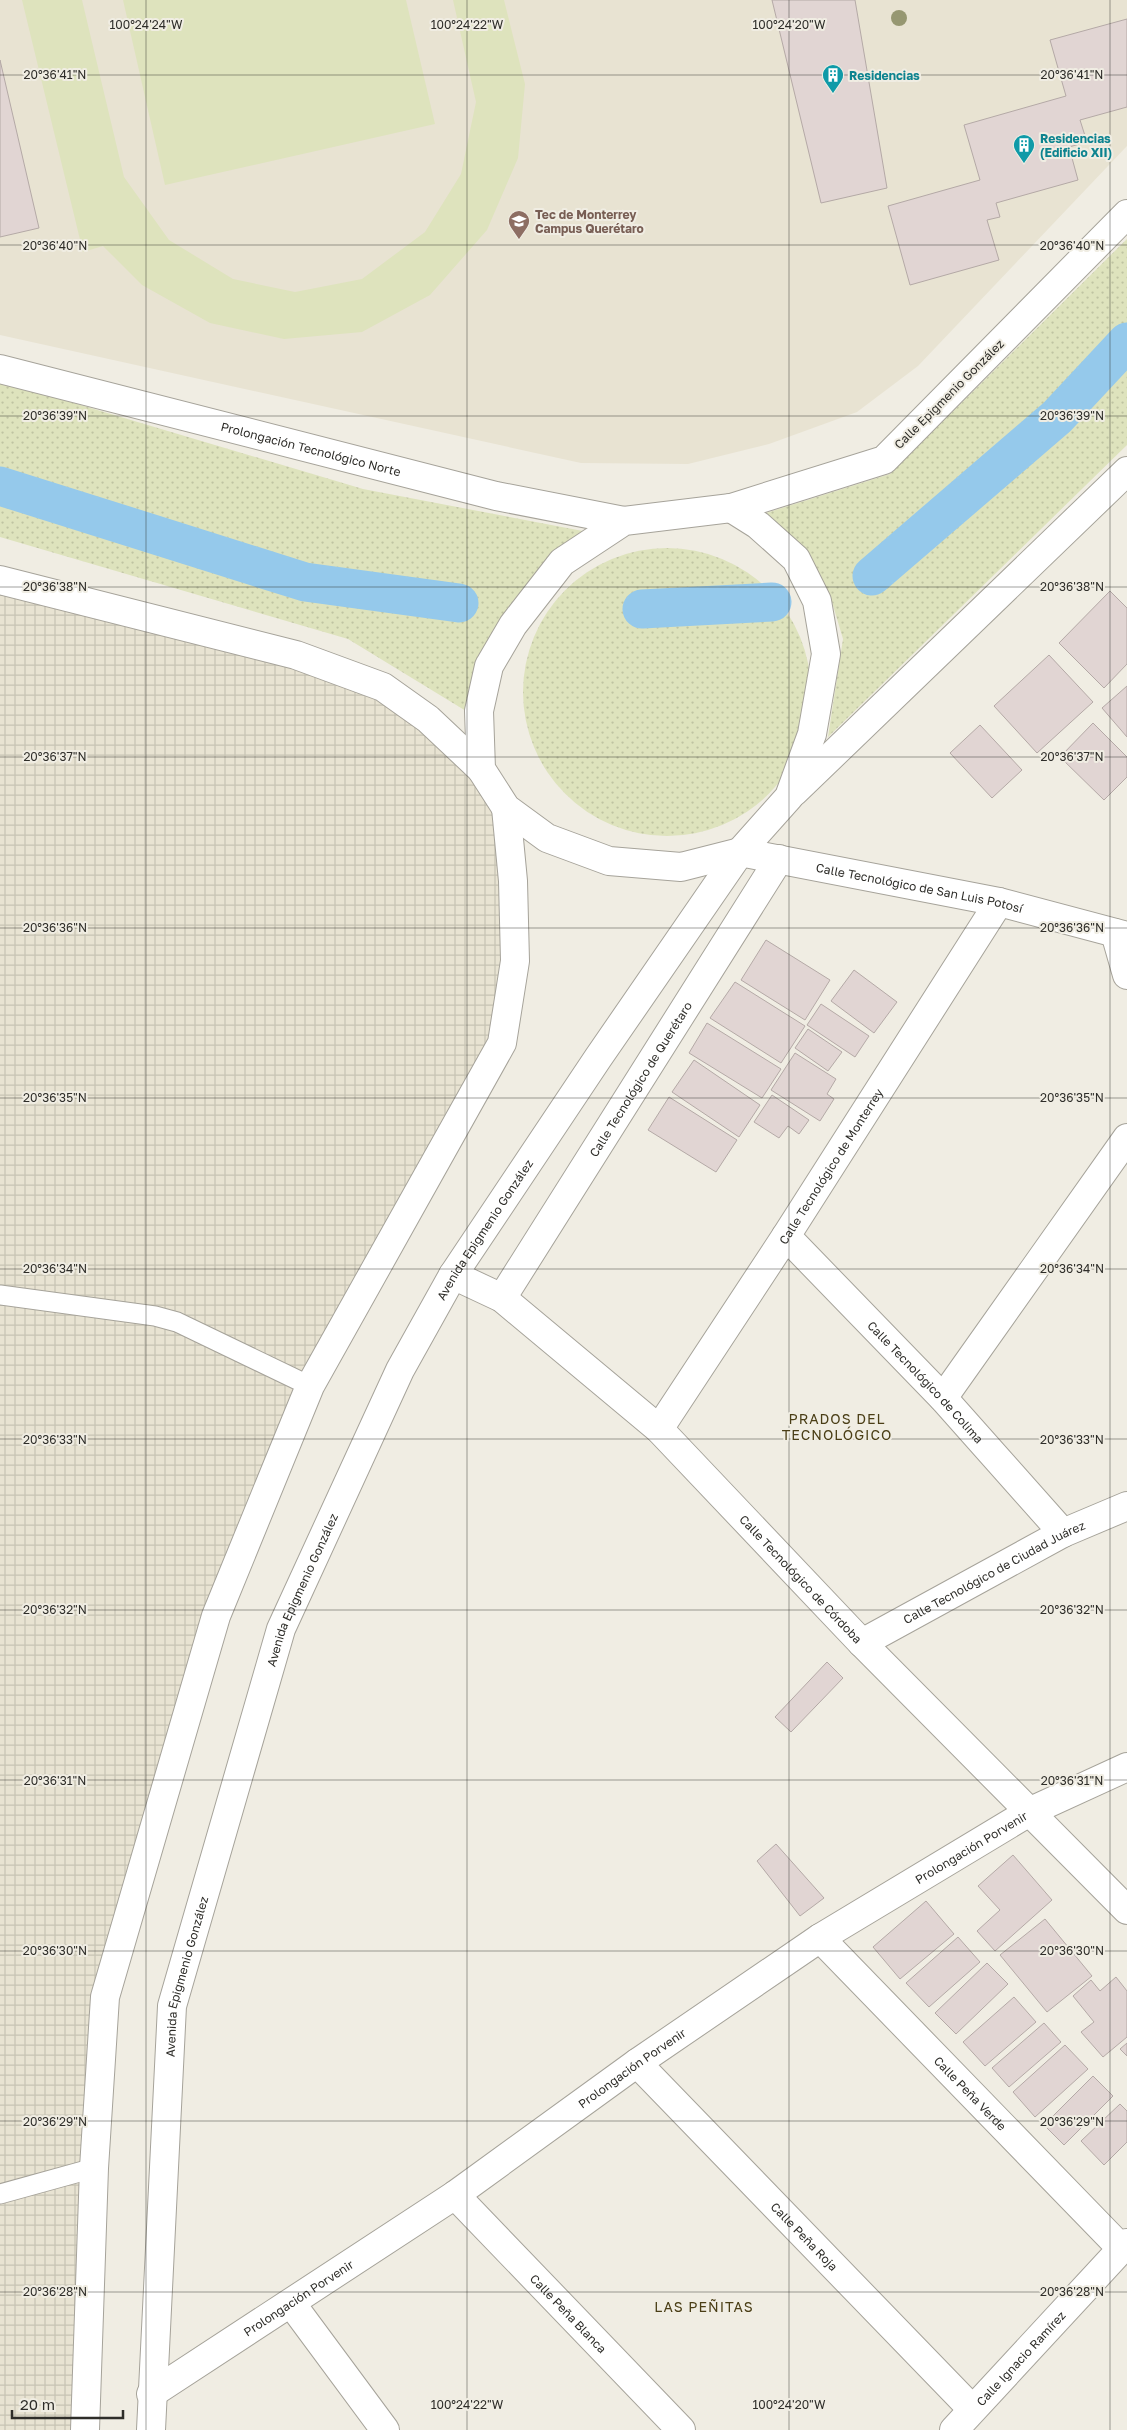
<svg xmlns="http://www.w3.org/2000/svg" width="1127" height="2430" viewBox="0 0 1127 2430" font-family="'Golos Text',sans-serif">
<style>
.built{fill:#e8e3d2}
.industrial{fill:url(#industrial-grid)}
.grass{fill:url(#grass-dots)}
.park{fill:#dee3bd}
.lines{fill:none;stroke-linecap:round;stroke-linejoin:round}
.canal{stroke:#95c9eb;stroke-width:39}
.building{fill:#e1d5d3;stroke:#b4a9a6}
.lane-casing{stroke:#a6a39a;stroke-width:21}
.street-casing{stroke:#a6a39a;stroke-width:30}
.secondary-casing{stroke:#a6a39a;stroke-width:30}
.lane{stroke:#fff;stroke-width:19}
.street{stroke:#fff;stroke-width:28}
.secondary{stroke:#fff;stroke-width:28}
.tree{fill:#969771}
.ticks{fill:none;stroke:#2e2d29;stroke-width:1;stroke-opacity:0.45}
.labels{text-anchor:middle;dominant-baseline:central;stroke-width:4;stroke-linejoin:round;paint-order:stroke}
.culture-label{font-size:12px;font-weight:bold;fill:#0d838f;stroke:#f0ede3;text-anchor:start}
.education-label{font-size:12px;font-weight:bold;fill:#785e54;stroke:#f0ede3;text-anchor:start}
.street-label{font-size:12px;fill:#2e2d29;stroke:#f0ede3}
.neighbourhood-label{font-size:14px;letter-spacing:1px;fill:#4a3e16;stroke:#f0ede3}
.ticks-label{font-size:12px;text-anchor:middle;fill:#2e2d29;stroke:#f0ede3;stroke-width:4;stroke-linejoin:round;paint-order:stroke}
</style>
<defs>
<pattern id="industrial-grid" width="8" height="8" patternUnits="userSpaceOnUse" patternTransform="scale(1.25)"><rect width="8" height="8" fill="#e8e3d2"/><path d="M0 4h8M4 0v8" fill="none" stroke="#c7c3b4"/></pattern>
<pattern id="grass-dots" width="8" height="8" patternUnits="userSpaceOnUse" patternTransform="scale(1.25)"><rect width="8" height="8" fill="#dee3bd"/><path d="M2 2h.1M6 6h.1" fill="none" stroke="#bfc3a2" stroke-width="1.8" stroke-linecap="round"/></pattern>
</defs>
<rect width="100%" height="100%" fill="#f0ede3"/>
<path class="built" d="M0,0h1127v146l-209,220 -61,46 -88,32 -81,20 -107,-1 -581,-128z"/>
<path class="industrial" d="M0,580l383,107 123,121 -4,235 -104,187 -182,386 -111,381 -20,433h-85z"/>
<g class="grass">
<path d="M1127,239v206l-299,292 15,-98 -11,-37 -23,-49 -43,-40 124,-39z"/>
<path d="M0,381l363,108 225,43 -61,54 -44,63 -17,62 -118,-72 -348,-102z"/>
<circle cx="667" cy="692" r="144"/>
</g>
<g class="park">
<path d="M22,0h60l42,177 45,63 64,39 62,13 67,-13 63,-47 36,-58 15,-72 -23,-102h51l21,84 -7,74 -31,72 -57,65 -68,37 -78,7 -74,-16 -68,-38 -39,-39 -20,6z"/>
<path d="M123,0h283l29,124 -270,61z"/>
</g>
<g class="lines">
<g class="canal">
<path d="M0,486l305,96 154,21"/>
<path d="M872,576l185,-159 70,-75"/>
<path d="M642,609l130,-7"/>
</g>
</g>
<g class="building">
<path d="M772,0h83l32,188 -66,15z"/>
<path d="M1127,19v88l-47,13 7,22 -18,5 9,33 -82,23 4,14 -13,3 12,40 -89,25 -22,-79 92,-26 -16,-55 102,-29 -16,-56z"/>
<path d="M0,60l39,168 -39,9z"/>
<path d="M1110,591l17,17v56l-23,24 -45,-45z"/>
<path d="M1049,655l44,47 -56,51 -43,-47z"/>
<path d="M1127,686v51l-25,-29z"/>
<path d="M1093,723l34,34v20l-23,23 -44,-43z"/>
<path d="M980,725l42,45 -30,28 -42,-45z"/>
<path d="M766,940l64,40 -25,40 -64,-40z"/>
<path d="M854,970l43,32 -23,31 -43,-32z"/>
<path d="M735,982l70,44 -24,37 -71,-45z"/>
<path d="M821,1004l48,32 -14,21 -48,-32z"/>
<path d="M707,1023l74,46 -19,29 -73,-45z"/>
<path d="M808,1029l34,23 -14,19 -33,-23z"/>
<path d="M795,1053l41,26 -9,15 7,5 -14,22 -49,-31z"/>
<path d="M694,1060l66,45 -21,32 -67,-45z"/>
<path d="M772,1095l37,25 -10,14 -11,-8 -9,12 -25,-16z"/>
<path d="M669,1097l68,43 -21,32 -68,-42z"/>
<path d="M827,1662l16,16 -52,54 -16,-15z"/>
<path d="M776,1844l48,54 -24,18 -43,-55z"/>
<path d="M1013,1855l39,45 -57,51 -18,-20 23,-21 -22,-24z"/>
<path d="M926,1901l28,33 -54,45 -27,-32z"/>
<path d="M1045,1919l47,57 -45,36 -47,-57z"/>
<path d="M958,1937l22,25 -51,45 -23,-24z"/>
<path d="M987,1963l21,21 -52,50 -21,-21z"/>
<path d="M1116,1977l11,14v46l-24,20 -22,-25 13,-10 -21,-26 18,-16 9,11z"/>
<path d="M1014,1997l22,25 -51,44 -22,-24z"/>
<path d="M1044,2023l17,19 -52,45 -17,-19z"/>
<path d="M1127,2043v13l-7,-7z"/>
<path d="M1065,2045l23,24 -53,48 -22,-25z"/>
<path d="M1093,2076l20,20 -49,49 -20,-20z"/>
<path d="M1120,2104l7,7v31l-23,23 -23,-24z"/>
</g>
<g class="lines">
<g class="lane-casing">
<g id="lane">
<path d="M0,1295l155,21 22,6 133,64"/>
<path d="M0,2194l94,-26"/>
</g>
</g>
<g class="street-casing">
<g id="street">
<path d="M1115,933l12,42"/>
<path id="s1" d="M786,1236l157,162 120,135"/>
<path id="s2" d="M453,1275l49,23 157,131 203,214 265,267"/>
<path id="s3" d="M502,1298l277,-439"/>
<path d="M943,1398l184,-260"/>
<path id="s4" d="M659,1429l127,-193 213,-334"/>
<path id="s5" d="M862,1643l201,-110 64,-27"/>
<path id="s6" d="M820,1938l301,310"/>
<path id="s7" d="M637,2063l335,346"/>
<path id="s8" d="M455,2195l226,235"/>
<path d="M291,2303l94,127"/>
<path id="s9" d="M151,2394l304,-199 182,-132 183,-125 211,-127 96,-44"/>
</g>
</g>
<g class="secondary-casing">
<g id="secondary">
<path id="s10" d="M1127,214l-243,246 -153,48 -107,13 -62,41 -49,63 -24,41 -10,45 2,58 25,39 41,30 62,23 72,6 59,-15 259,50 128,34"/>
<path id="s11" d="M0,369l496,127 128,25"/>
<path d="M0,580l296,75 87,32 45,32 53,50"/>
<path d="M794,792l333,-321"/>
<path d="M85,2430l9,-262 11,-171 111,-381 94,-230 192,-343 13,-82 -2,-80 -7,-73"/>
<path id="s12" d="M151,2430l21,-424 109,-377 119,-259 53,-95 145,-217 142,-206 49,-55 23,-63 14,-80 -9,-53 -21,-42 -38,-34 -27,-17"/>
<path id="s13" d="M954,2430l173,-187"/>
</g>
</g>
<use href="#lane" class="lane"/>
<use href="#street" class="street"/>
<use href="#secondary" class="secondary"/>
</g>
<circle class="tree" cx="899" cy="18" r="8"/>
<path class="ticks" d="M146,0v2430M467,0v2430M789,0v2430M1110,0v2430M0,75h1127M0,245h1127M0,416h1127M0,587h1127M0,757h1127M0,928h1127M0,1098h1127M0,1269h1127M0,1439h1127M0,1610h1127M0,1780h1127M0,1951h1127M0,2121h1127M0,2292h1127"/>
<defs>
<g id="building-pin" transform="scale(1.125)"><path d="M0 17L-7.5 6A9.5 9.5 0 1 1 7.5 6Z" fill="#0f9aa8" stroke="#f0ede3"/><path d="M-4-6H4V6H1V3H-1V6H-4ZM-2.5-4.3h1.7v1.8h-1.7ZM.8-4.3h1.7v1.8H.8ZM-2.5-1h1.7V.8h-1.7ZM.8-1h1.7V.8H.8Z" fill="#fff"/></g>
<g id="university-pin" transform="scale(1.125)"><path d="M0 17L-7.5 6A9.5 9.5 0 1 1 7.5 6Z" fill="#8d6e63" stroke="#f0ede3"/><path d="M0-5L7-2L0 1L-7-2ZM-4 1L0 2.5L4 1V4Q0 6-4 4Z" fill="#fff"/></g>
</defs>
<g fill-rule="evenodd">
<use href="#building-pin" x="833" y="75"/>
<use href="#building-pin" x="1024" y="145"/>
<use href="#university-pin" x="519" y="221"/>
</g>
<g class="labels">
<g class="culture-label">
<text x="849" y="75">Residencias</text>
<text x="1040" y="138">Residencias<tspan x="1040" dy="14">(Edificio XII)</tspan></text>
</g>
<g class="education-label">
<text x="535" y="214">Tec de Monterrey<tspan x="535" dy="14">Campus Querétaro</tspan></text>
</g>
<g class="street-label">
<text transform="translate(949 394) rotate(-45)">Calle Epigmenio González</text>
<text stroke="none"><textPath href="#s11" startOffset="321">Prolongación Tecnológico Norte</textPath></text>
<text stroke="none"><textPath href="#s10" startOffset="1399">Calle Tecnológico de San Luis Potosí</textPath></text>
<text stroke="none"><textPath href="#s3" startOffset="259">Calle Tecnológico de Querétaro</textPath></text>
<text stroke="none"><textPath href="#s4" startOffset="314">Calle Tecnológico de Monterrey</textPath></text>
<text stroke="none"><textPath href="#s12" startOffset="1266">Avenida Epigmenio González</textPath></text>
<text stroke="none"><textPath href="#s1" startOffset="202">Calle Tecnológico de Colima</textPath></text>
<text stroke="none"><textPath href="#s5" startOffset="150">Calle Tecnológico de Ciudad Juárez</textPath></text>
<text stroke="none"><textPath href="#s2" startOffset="465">Calle Tecnológico de Córdoba</textPath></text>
<text stroke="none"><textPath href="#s12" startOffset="861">Avenida Epigmenio González</textPath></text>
<text stroke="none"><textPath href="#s9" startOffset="986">Prolongación Porvenir</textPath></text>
<text stroke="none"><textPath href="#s12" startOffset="456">Avenida Epigmenio González</textPath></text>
<text stroke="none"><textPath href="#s9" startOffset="581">Prolongación Porvenir</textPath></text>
<text stroke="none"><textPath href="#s6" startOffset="216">Calle Peña Verde</textPath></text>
<text stroke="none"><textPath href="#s7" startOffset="241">Calle Peña Roja</textPath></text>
<text stroke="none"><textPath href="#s9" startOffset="176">Prolongación Porvenir</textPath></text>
<text stroke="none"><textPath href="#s8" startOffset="164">Calle Peña Blanca</textPath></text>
<text stroke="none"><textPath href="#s13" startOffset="98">Calle Ignacio Ramírez</textPath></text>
</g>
<g class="neighbourhood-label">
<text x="837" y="1418">PRADOS DEL<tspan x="837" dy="16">TECNOLÓGICO</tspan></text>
<text x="704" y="2306">LAS PEÑITAS</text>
</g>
</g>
<g class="ticks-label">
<text x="146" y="29">100°24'24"W</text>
<text x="467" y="29">100°24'22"W</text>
<text x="789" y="29">100°24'20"W</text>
<text x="55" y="79">20°36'41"N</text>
<text x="1072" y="79">20°36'41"N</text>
<text x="55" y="250">20°36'40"N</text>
<text x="1072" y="250">20°36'40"N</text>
<text x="55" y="420">20°36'39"N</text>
<text x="1072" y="420">20°36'39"N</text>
<text x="55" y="591">20°36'38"N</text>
<text x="1072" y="591">20°36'38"N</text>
<text x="55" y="761">20°36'37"N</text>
<text x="1072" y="761">20°36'37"N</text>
<text x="55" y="932">20°36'36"N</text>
<text x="1072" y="932">20°36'36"N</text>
<text x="55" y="1102">20°36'35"N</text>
<text x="1072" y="1102">20°36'35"N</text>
<text x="55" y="1273">20°36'34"N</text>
<text x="1072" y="1273">20°36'34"N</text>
<text x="55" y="1444">20°36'33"N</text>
<text x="1072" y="1444">20°36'33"N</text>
<text x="55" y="1614">20°36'32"N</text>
<text x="1072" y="1614">20°36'32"N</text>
<text x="55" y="1785">20°36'31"N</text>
<text x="1072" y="1785">20°36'31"N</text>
<text x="55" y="1955">20°36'30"N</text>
<text x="1072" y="1955">20°36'30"N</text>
<text x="55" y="2126">20°36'29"N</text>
<text x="1072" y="2126">20°36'29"N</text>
<text x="55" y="2296">20°36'28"N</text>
<text x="1072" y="2296">20°36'28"N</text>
<text x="467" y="2409">100°24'22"W</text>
<text x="789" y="2409">100°24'20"W</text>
</g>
<path d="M12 2410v8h111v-8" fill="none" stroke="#2e2d29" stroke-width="2.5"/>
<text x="20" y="2410" font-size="15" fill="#2e2d29" stroke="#f0ede3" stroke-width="4" paint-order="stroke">20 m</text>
</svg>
